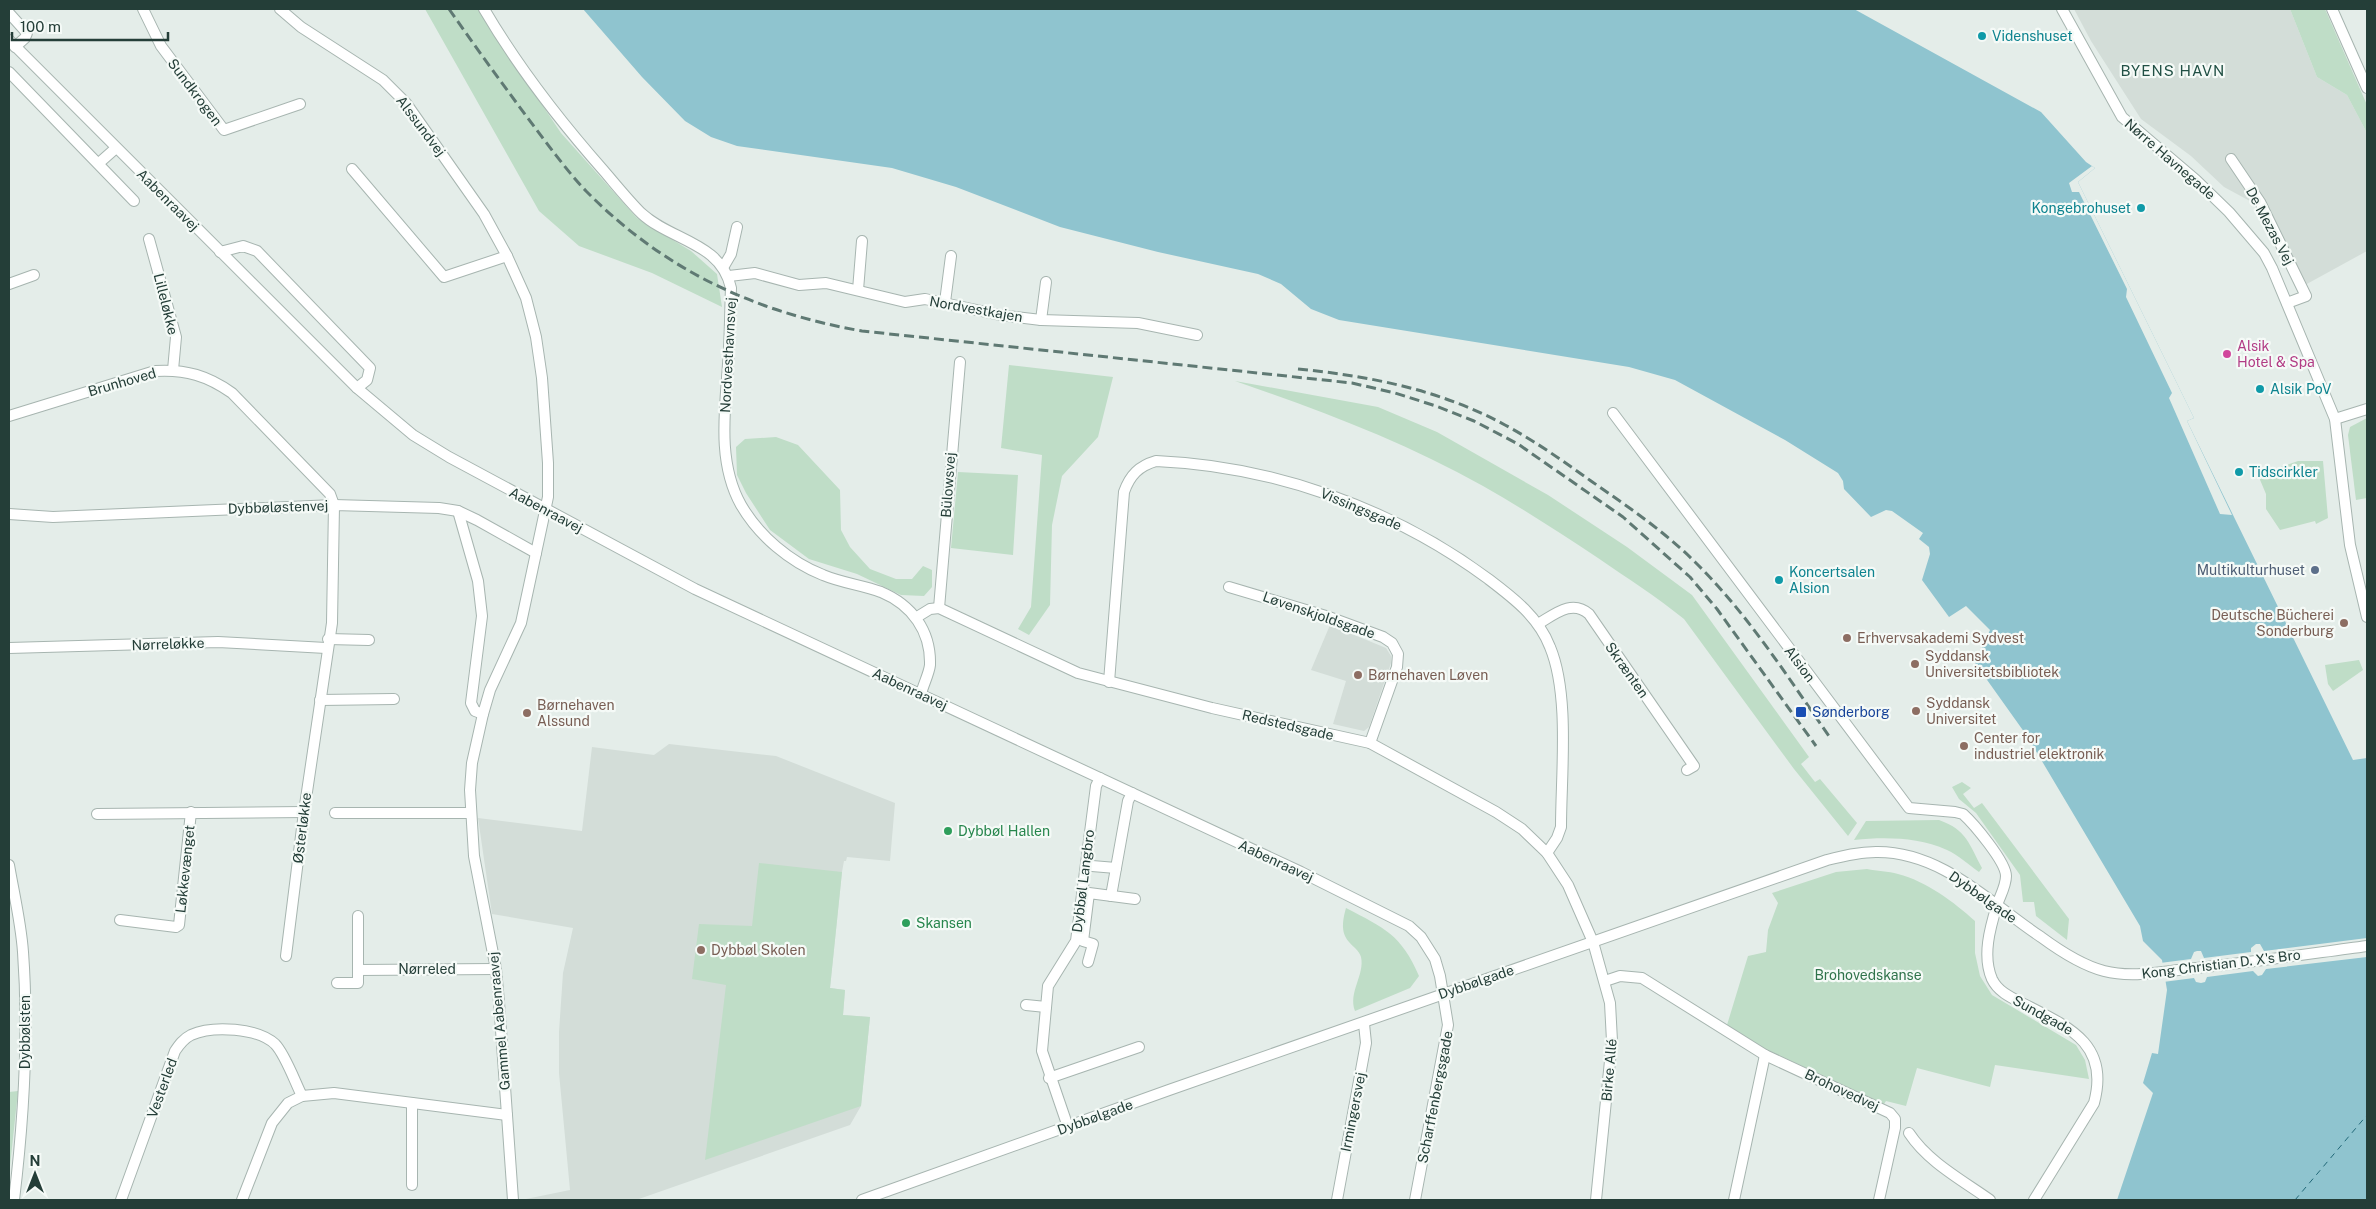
<svg xmlns="http://www.w3.org/2000/svg" width="2376" height="1209" viewBox="0 0 2376 1209" font-family="'Public Sans',sans-serif">
<style>
.built{fill:#d3ddd8}
.green{fill:#bfddc7}
.water{fill:#8fc4cf}
.pier{fill:#e4ede9}
.lines{fill:none;stroke-linecap:round;stroke-linejoin:round}
.ferry{stroke:#216878;stroke-width:1;stroke-dasharray:6 5;stroke-linecap:butt}
.minor-casing{stroke:#a7b5b0;stroke-width:12}
.minor{stroke:#fff;stroke-width:10}
.rail{stroke:#5f7973;stroke-width:3;stroke-dasharray:10 5;stroke-linecap:butt}
.culture-dot{fill:#0f9aa8;stroke:#f5faf7;stroke-width:2}
.hotel-dot{fill:#d1479c;stroke:#f5faf7;stroke-width:2}
.service-dot{fill:#5c6f8a;stroke:#f5faf7;stroke-width:2}
.education-dot{fill:#8d6e63;stroke:#f5faf7;stroke-width:2}
.transit-dot{fill:#1a4fb4;stroke:#f5faf7;stroke-width:2}
.leisure-dot{fill:#2e9e5b;stroke:#f5faf7;stroke-width:2}
.labels{text-anchor:middle;dominant-baseline:central;stroke-width:4.5;stroke-linejoin:round;paint-order:stroke}
.culture-label{font-size:14px;fill:#0d838f;stroke:#f5faf7;text-anchor:start}
.street-label{font-size:14px;fill:#243e38;stroke:#f5faf7}
.hotel-label{font-size:14px;fill:#b23c85;stroke:#f5faf7;text-anchor:start}
.service-label{font-size:14px;fill:#4e5e75;stroke:#f5faf7;text-anchor:end}
.education-label{font-size:14px;fill:#785e54;stroke:#f5faf7;text-anchor:start}
.transit-label{font-size:14px;fill:#164399;stroke:#f5faf7;text-anchor:start}
.leisure-label{font-size:14px;fill:#27864d;stroke:#f5faf7;text-anchor:start}
.park-label{font-size:14px;fill:#30734b;stroke:#f5faf7}
.neighbourhood-label{font-size:15px;letter-spacing:1px;fill:#215045;stroke:#f5faf7}
</style>
<rect width="100%" height="100%" fill="#e4ede9"/>
<g class="built">
<path d="M2074,9h216l27,68 30,18 20,38v118l-62,34 -44,-78 -37,-20 -33,-31 -50,-37 -50,-78z"/>
<path d="M1330,625l56,23 5,8v7l-22,64 -5,4 -31,-7 13,-43 -35,-11z"/>
<path d="M669,744l107,12 119,47 -5,58 -43,-4 -1,4h-2l-2,11 -12,116 15,2 -2,25 27,2 -9,89 -11,19 -214,75h-115l49,-10 -11,-117v-41l4,-59 10,-45 -81,-14 -14,-96 104,13 10,-84 62,8z"/>
</g>
<g class="green">
<path d="M425,9h53l83,124 76,85 54,33 26,23 5,33 -70,-34 -73,-27 -40,-35z"/>
<path d="M2290,9h35l42,96v28l-20,-38 -30,-18z"/>
<path d="M1009,365l104,12 -15,60 -36,39 -10,49 -2,80 -21,30 -11,-6 13,-22 11,-152 -41,-7z"/>
<path d="M1235,381l143,26 59,25 111,63 79,52 65,48 117,162 -8,7 14,18 5,-3 37,44 -9,13 -54,-67 -110,-150c-27,-22 -57,-41 -86,-61 -38,-25 -76,-50 -115,-72 -78,-44 -164,-76 -248,-105z"/>
<path d="M2367,418v80l-11,2 -8,-65 2,-8z"/>
<path d="M776,437l22,8 42,45 1,40 9,17 20,22 26,10h16l11,-13 9,4v17l-8,9 -23,-1 -44,-21 -48,-15 -39,-29 -24,-37 -9,-18 -1,-28 9,-8z"/>
<path d="M2298,461h25l5,57 -12,6 -1,-3 -35,9 -14,-21v-15l-8,-19z"/>
<path d="M958,472l60,3 -5,80 -62,-7z"/>
<path d="M2359,660l4,10 -30,21 -5,-7 -3,-19z"/>
<path d="M1962,782l9,6 -8,6 11,14 8,-5 87,116 -2,21 -31,-24 -2,-14h-11l-3,-27 -44,-62 -17,-14 -7,-12z"/>
<path d="M1939,820c28,10 30,24 43,48l-3,4c-10,-7 -21,-17 -32,-22 -30,-13 -62,-13 -93,-10l12,-19z"/>
<path d="M759,863l83,9 -12,116 15,2 -2,25 27,2 -9,89 -156,54 21,-175 -34,-6 7,-55 53,2z"/>
<path d="M1867,869c10,2 21,2 31,5 28,7 56,28 77,47v32l5,23 12,19 84,50 9,15 4,19 -94,-14 -5,22 -73,-19 -11,38 -20,-5 -2,3 -119,-55 -38,-24 21,-69 18,-4 2,-22 10,-27 -6,-10 64,-21z"/>
<path d="M1346,908c38,20 55,26 73,68l-9,12 -55,23c-7,-19 10,-36 6,-54 -2,-7 -8,-10 -12,-15 -9,-10 -6,-23 -3,-34z"/>
<path d="M18,1091l-9,85v-84z"/>
</g>
<path class="water" d="M583,9h1271l187,103 45,50 9,6 -17,14 116,236 -7,3 166,339 14,-2v442h-250l36,-107 -10,-10 9,-30 6,1 9,-64 -5,-30 -19,-19 -3,-15 -113,-190 -52,-73 15,-33 -24,-24 -17,11 -27,-37 8,-26 -1,-7 -10,-8 4,-6 -31,-22 -6,-1 -15,7 -27,-28 -1,-8 -5,-8 -53,-33 -110,-60 -46,-13 -290,-47 -28,-11 -30,-25 -23,-10 -100,-22 -98,-25 -104,-40 -64,-19 -155,-22 -26,-9 -26,-16 -43,-44z"/>
<g class="pier">
<path d="M2092,166l3,2 -17,14 116,236 -7,3 45,94 -12,-1 -51,-116 3,-5 -46,-96 1,-8 -48,-97h-7l-3,-9z"/>
<path d="M2367,938v19l-101,12 -4,6 -4,1 -5,-5 -46,6 -2,5 -4,1 -5,-1 -2,-4 -31,4 -3,-19 31,-4 3,-7 3,-1h4l3,7 47,-6v-4l5,-4h4l4,7z"/>
</g>
<g class="lines">
<path class="ferry" d="M2295,1200l72,-85"/>
<g class="minor-casing">
<g id="minor">
<path d="M143,9l18,37 63,84 76,-26"/>
<path d="M280,9l21,18 82,53 23,23 78,111 23,42 19,42 10,39 6,41 6,85v34l-27,126 -31,67 -7,24 -11,49 -2,27 4,66 22,113 3,33 14,198"/>
<path d="M484,9c34,58 75,111 120,162 12,14 24,29 37,42 30,28 80,29 90,75 -1,26 -1,51 -3,76 -3,47 -11,98 13,141 18,31 49,57 82,70 19,8 39,10 58,17 31,13 50,39 49,73 -1,9 -7,20 -9,29"/>
<path d="M2062,9l60,108 74,63 33,32 35,41 8,15 63,151 15,126 17,72"/>
<path d="M2332,9l35,79"/>
<path d="M9,13l18,20 -2,5 -10,9"/>
<path d="M9,40l348,348 56,47 36,22 246,132 606,283 108,54 12,11 14,22 5,17 8,49 -33,175"/>
<path d="M9,72l125,129"/>
<path d="M2231,159l29,43 46,94 -19,7"/>
<path d="M99,163l17,-15"/>
<path d="M352,169l92,108 63,-21"/>
<path d="M149,239l27,98 -3,33"/>
<path d="M220,252l23,-6 14,5 113,117 -3,12 -10,8"/>
<path d="M724,266l7,-12 6,-27"/>
<path d="M729,276l26,-3 44,12 27,-2 79,19 20,-3 75,16 41,5 97,3 59,12"/>
<path d="M9,284l25,-9"/>
<path d="M858,290l4,-49"/>
<path d="M945,302l6,-46"/>
<path d="M1041,320l5,-38"/>
<path d="M1613,413l296,395 46,4 8,2c11,10 43,48 43,62 0,10 -6,20 -9,29 -7,23 -15,51 -5,74 6,13 20,19 32,25 45,23 86,40 70,99l-60,97"/>
<path d="M9,416l146,-45c31,-2 53,5 77,22l98,101 4,11 -2,118 -28,189 -18,144"/>
<path d="M2335,419l32,-10"/>
<path d="M458,511l20,70 4,35 -11,87 4,8 8,3"/>
<path d="M9,514l44,3 281,-12 105,3 19,3 19,9 59,33"/>
<path d="M1229,587l97,29 57,21 9,6 6,11 -1,13 -27,76"/>
<path d="M939,608l21,-246"/>
<path d="M917,617l13,-8 9,-1 139,65 134,35 158,35 126,69 26,17 25,24 21,32 25,57 17,61 2,38 -16,159"/>
<path d="M1538,624c17,-10 34,-25 51,-10l105,152 -7,4"/>
<path d="M328,639l41,1"/>
<path d="M9,648l209,-6 108,6"/>
<path d="M1109,682l15,-190c6,-17 15,-26 32,-31 118,5 236,47 331,117 25,19 51,38 63,69 20,48 11,127 11,180l-4,11 -10,15"/>
<path d="M320,700l74,-1"/>
<path d="M335,813h135"/>
<path d="M97,814l207,-2"/>
<path d="M9,865c5,29 12,58 14,87 6,83 1,165 -9,248"/>
<path d="M1092,866l24,2"/>
<path d="M1111,896l17,-95 4,-8"/>
<path d="M358,916v54"/>
<path d="M120,920l56,7 3,-2 12,-113"/>
<path d="M1088,962l5,-18 -10,-3 6,-48 46,6"/>
<path d="M1605,981l15,-5 22,2 123,77 125,58 5,6v9l-16,72"/>
<path d="M337,983h21v-13l138,-1"/>
<path d="M1026,1005l20,2"/>
<path d="M1049,1078l90,-31"/>
<path d="M412,1103v82"/>
<path d="M1068,1127l-26,-76 6,-65 28,-45 20,-155 4,-8"/>
<path d="M1909,1133c19,29 53,47 81,67"/>
<path d="M121,1200l54,-149c4,-6 8,-12 16,-16 22,-10 67,-7 84,9 10,10 20,38 27,52"/>
<path d="M242,1200l30,-77 16,-20 14,-7 32,-3 173,22"/>
<path d="M862,1200l307,-110 658,-230c16,-4 32,-8 49,-8 65,-1 114,51 165,85 19,14 40,28 63,34 27,7 55,1 83,-2 60,-6 120,-15 180,-23"/>
<path d="M1337,1200l29,-157 -2,-19"/>
<path d="M1734,1200l31,-145"/>
</g>
</g>
<use href="#minor" class="minor"/>
<g class="rail">
<path d="M449,9c28,40 57,80 87,120 16,21 32,43 50,62 78,79 168,121 276,140l490,52 43,10 41,13 38,15 44,23 105,73 67,60 27,32 99,137"/>
<path d="M1298,369c72,7 143,21 207,56 30,16 58,36 86,56 36,25 73,50 104,81 53,52 94,117 136,177"/>
</g>
</g>
<g class="culture-dot">
<circle cx="1982" cy="36" r="5"/>
<circle cx="2141" cy="208" r="5"/>
<circle cx="2260" cy="389" r="5"/>
<circle cx="2239" cy="472" r="5"/>
<circle cx="1779" cy="580" r="5"/>
</g>
<circle class="hotel-dot" cx="2227" cy="354" r="5"/>
<circle class="service-dot" cx="2315" cy="570" r="5"/>
<g class="education-dot">
<circle cx="2344" cy="623" r="5"/>
<circle cx="1847" cy="638" r="5"/>
<circle cx="1915" cy="664" r="5"/>
<circle cx="1358" cy="675" r="5"/>
<circle cx="1916" cy="711" r="5"/>
<circle cx="527" cy="713" r="5"/>
<circle cx="1964" cy="746" r="5"/>
<circle cx="701" cy="950" r="5"/>
</g>
<rect class="transit-dot" x="1795" y="706" width="12" height="12" rx="2.5"/>
<g class="leisure-dot">
<circle cx="948" cy="831" r="5"/>
<circle cx="906" cy="923" r="5"/>
</g>
<g class="labels">
<g class="culture-label">
<text x="1992" y="36">Videnshuset</text>
<text x="2131" y="208" text-anchor="end">Kongebrohuset</text>
<text x="2270" y="389">Alsik PoV</text>
<text x="2249" y="472">Tidscirkler</text>
<text x="1789" y="572">Koncertsalen<tspan x="1789" dy="16">Alsion</tspan></text>
</g>
<g class="street-label">
<text transform="translate(195 92) rotate(53)">Sundkrogen</text>
<text transform="translate(421 126) rotate(53)">Alssundvej</text>
<text transform="translate(2170 159) rotate(41)">Nørre Havnegade</text>
<text transform="translate(168 200) rotate(45)">Aabenraavej</text>
<text transform="translate(2270 226) rotate(62)">De Mezas Vej</text>
<text transform="translate(166 304) rotate(76)">Lilleløkke</text>
<text transform="translate(976 309) rotate(10)">Nordvestkajen</text>
<text transform="translate(728 355) rotate(-87)">Nordvesthavnsvej</text>
<text transform="translate(122 382) rotate(-16)">Brunhoved</text>
<text transform="translate(948 485) rotate(-86)">Bülowsvej</text>
<text transform="translate(278 507) rotate(-2)">Dybbøløstenvej</text>
<text transform="translate(1361 509) rotate(23)">Vissingsgade</text>
<text transform="translate(546 510) rotate(28)">Aabenraavej</text>
<text transform="translate(1319 615) rotate(19)">Løvenskjoldsgade</text>
<text transform="translate(168 644) rotate(-2)">Nørreløkke</text>
<text transform="translate(1800 664) rotate(53)">Alsion</text>
<text transform="translate(1627 670) rotate(55)">Skrænten</text>
<text transform="translate(910 689) rotate(25)">Aabenraavej</text>
<text transform="translate(1288 725) rotate(13)">Redstedsgade</text>
<text transform="translate(302 828) rotate(-83)">Østerløkke</text>
<text transform="translate(1276 861) rotate(25)">Aabenraavej</text>
<text transform="translate(185 869) rotate(-84)">Løkkevænget</text>
<text transform="translate(1083 881) rotate(-83)">Dybbøl Langbro</text>
<text transform="translate(1983 897) rotate(35)">Dybbølgade</text>
<text transform="translate(2221 964) rotate(-7)">Kong Christian D. X's Bro</text>
<text x="427" y="969">Nørreled</text>
<text transform="translate(1476 982) rotate(-19)">Dybbølgade</text>
<text transform="translate(2043 1015) rotate(29)">Sundgade</text>
<text transform="translate(499 1021) rotate(-95)">Gammel Aabenraavej</text>
<text transform="translate(25 1032) rotate(-90)">Dybbølsten</text>
<text transform="translate(1609 1070) rotate(-85)">Birke Allé</text>
<text transform="translate(162 1088) rotate(-70)">Vesterled</text>
<text transform="translate(1842 1090) rotate(25)">Brohovedvej</text>
<text transform="translate(1435 1097) rotate(-79)">Scharffenbergsgade</text>
<text transform="translate(1353 1112) rotate(-79)">Irmingersvej</text>
<text transform="translate(1095 1117) rotate(-20)">Dybbølgade</text>
</g>
<g class="hotel-label">
<text x="2237" y="346">Alsik<tspan x="2237" dy="16">Hotel &amp; Spa</tspan></text>
</g>
<g class="service-label">
<text x="2305" y="570">Multikulturhuset</text>
</g>
<g class="education-label">
<text x="2334" y="615" text-anchor="end">Deutsche Bücherei<tspan x="2334" dy="16">Sonderburg</tspan></text>
<text x="1857" y="638">Erhvervsakademi Sydvest</text>
<text x="1925" y="656">Syddansk<tspan x="1925" dy="16">Universitetsbibliotek</tspan></text>
<text x="1368" y="675">Børnehaven Løven</text>
<text x="1926" y="703">Syddansk<tspan x="1926" dy="16">Universitet</tspan></text>
<text x="537" y="705">Børnehaven<tspan x="537" dy="16">Alssund</tspan></text>
<text x="1974" y="738">Center for<tspan x="1974" dy="16">industriel elektronik</tspan></text>
<text x="711" y="950">Dybbøl Skolen</text>
</g>
<g class="transit-label">
<text x="1812" y="712">Sønderborg</text>
</g>
<g class="leisure-label">
<text x="958" y="831">Dybbøl Hallen</text>
<text x="916" y="923">Skansen</text>
</g>
<g class="park-label">
<text x="1868" y="975">Brohovedskanse</text>
</g>
<g class="neighbourhood-label">
<text x="2173" y="70">BYENS HAVN</text>
</g>
</g>
<rect width="2376" height="1209" fill="none" stroke="#243e38" stroke-width="20"/>
<g transform="translate(35 1174)" stroke="#f5faf7" stroke-width="4" paint-order="stroke">
<path d="M0-4L9 19L0 12L-9 19Z" fill="#243e38"/>
<text y="-8" font-size="14" font-weight="bold" text-anchor="middle" fill="#243e38">N</text>
</g>
<path d="M12 32v8h156v-8" fill="none" stroke="#243e38" stroke-width="2.5"/>
<text x="20" y="32" font-size="15" fill="#243e38" stroke="#f5faf7" stroke-width="4" paint-order="stroke">100 m</text>
</svg>
